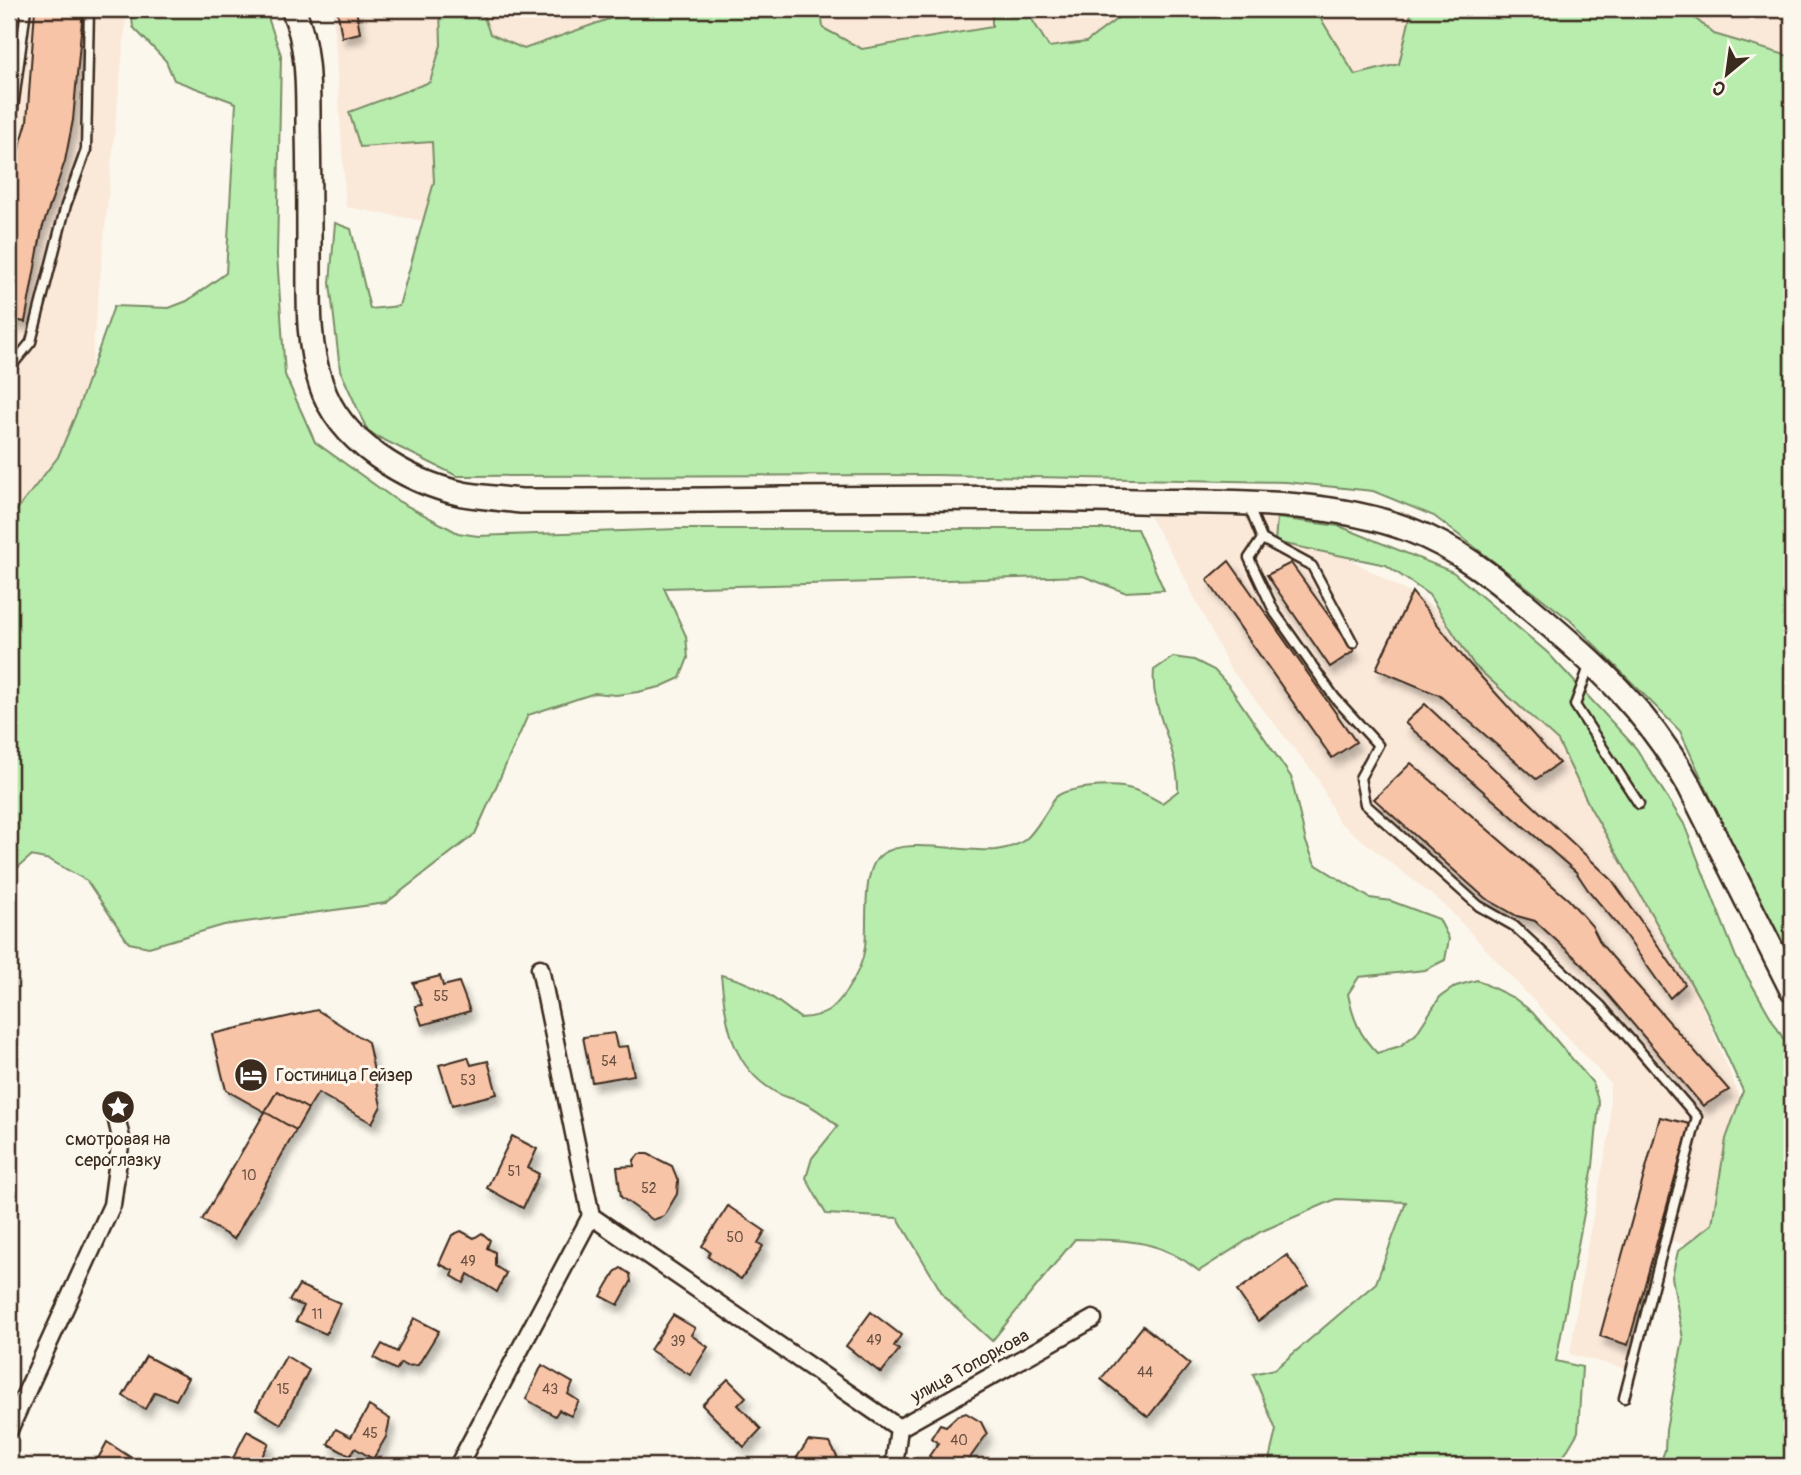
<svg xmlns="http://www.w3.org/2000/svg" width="1801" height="1475" viewBox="0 0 1801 1475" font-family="Pangolin,sans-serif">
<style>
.built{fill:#fae8d8}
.green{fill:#b8edae;stroke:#7a8c66;stroke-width:2}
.building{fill:#f7c4a8;stroke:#3b2a1e;stroke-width:2;filter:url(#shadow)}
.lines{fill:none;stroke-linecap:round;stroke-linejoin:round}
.service-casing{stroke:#3b2a1e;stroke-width:13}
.minor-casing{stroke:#3b2a1e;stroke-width:21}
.secondary-casing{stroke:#3b2a1e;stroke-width:28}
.service{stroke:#fbf7ec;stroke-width:8}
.minor{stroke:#fbf7ec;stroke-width:16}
.secondary{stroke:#fbf7ec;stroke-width:23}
.labels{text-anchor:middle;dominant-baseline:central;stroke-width:6;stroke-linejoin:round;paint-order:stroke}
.number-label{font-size:14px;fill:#6a5040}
.poi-label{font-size:18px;fill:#3b2a1e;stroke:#fbf7ec;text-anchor:start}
.street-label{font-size:18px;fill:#3b2a1e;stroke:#fbf7ec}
</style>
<defs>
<filter id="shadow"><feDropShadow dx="4.5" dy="8" stdDeviation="3.5" flood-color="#0004"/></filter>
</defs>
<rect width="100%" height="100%" fill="#fbf7ec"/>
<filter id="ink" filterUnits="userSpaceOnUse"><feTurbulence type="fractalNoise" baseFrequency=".0143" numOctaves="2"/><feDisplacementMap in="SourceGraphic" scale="14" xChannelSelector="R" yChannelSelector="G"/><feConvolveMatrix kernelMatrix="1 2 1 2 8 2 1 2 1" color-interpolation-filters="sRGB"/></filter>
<g filter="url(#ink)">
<g class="built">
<path d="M9,9h118l-43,427 -75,192z"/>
<path d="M333,9h1459v66l-1316,155 -130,-23z"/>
<path d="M1149,516l128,2 192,109 105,86 115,261 59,143 -36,135 -46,-13 -32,132 -64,-17 18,-113 22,-109v-49l-164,-177 -108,-85 -21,-44 -88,-110 -51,-103z"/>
</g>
<g class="green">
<path d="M131,9h134l16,46 -4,200 8,120 30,67 81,58 62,33 20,3 200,-7h459l27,61 -40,2 -41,-16 -419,12 22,48 2,22 -8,20 -20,9 -22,5 -22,3 -21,-2 -67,22 -53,119 -89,69 -162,22 -75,22 -20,-4 -42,-62 -37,-21 -19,-4 -15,13 -4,22 2,44 -5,25v-440l49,-63 18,-43 38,-108 55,2 18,-7 39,-28 10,-170 -62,-23 -8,-19 -33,-34z"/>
<path d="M440,9h41l9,25 34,15 113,-40h184l2,19 39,21 130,-22v-18h36l2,7 19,31 37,-5 44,-33 50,3 14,-3h121l40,66 44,-11 13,-55h272l30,25 78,23v912l-11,-17 -101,-221 -110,-111 -136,-104 -61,-25 -87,-9 -350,-7 -479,1 -89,-44 -28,-62 -10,-87 5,-60 16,6 19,80 29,-3 35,-124 -2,-40 -72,5 -11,-35 81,-30 11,-37z"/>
<path d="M1277,518l62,8 114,46 95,81 88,95 48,76 52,133 56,97v412h-133l6,-16 1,-20 17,-91 -11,-62 6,-26 34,-27 14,-85 17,-48 -38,-83 -115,-201 -32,-66 -84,-76 -45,-70 -43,-30 -111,-23z"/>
<path d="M1173,657l21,3 20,10 15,16 62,91 15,65 9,22 55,34 21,3 48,18 10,20 -4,21 -20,10 -66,7 -11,17c5,25 12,42 29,59l23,-7 16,-12 24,-37 16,-11 21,-6 37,18 18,14 60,70 7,21 -6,63 -37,195 26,6 -4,65 -20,34h-297l8,-6 7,-30 -23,-56 22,-5 101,-86 30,-81 -70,-3 -76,33 -61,39c-41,-33 -74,-31 -124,-32l-83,102 -47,-43 -47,-80 -72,-4 -20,-36 6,-20 26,-32c-11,-9 -23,-19 -36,-24 -7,-3 -14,-4 -21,-7 -50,-25 -55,-71 -60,-120 35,8 51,22 79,43 26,-2 32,-6 47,-28 9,-13 16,-27 18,-43 3,-24 -4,-77 16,-92 24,-19 83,-2 115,-5 31,-4 35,-15 51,-39 3,-4 5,-11 9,-14 11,-10 52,-12 67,-10 14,2 26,9 39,16l16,-12c1,-45 -28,-77 -24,-121z"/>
</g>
<g class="building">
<path d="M35,9h48l-10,111 -8,41 -23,68 -17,93 -16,-3v-136l18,-61z"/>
<path d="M337,9h19l4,24 -18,4z"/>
<path d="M1229,561l127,181 -24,16 -125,-178z"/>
<path d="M1291,563l63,88 -24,16 -63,-92z"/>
<path d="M1412,592l52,66 95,105 -23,16 -97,-84 -63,-26z"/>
<path d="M1425,704l187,176 73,104 -15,14 -52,-73 -30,-35 -12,-18 -171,-149z"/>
<path d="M1411,763l158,137 23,26 9,18 21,24 107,122 -26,16 -123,-144 -45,-41 -18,-5 -32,-18 -111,-99z"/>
<path d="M440,976l3,10 16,-4 11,29 -48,14 -7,-19 7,-1 -9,-22z"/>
<path d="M317,1010l51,32 13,64 -9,17 -54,-30 -10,16 -31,-18 -12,21 -39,-22 -14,-56z"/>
<path d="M614,1033l3,14 11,-1 6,29 -42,7 -9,-45z"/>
<path d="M468,1057l3,8 17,-4 9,33 -45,11 -13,-40z"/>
<path d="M277,1091l31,18 -12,21 -31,-18z"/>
<path d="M265,1112l31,18 -62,109 -32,-19z"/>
<path d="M1660,1117l30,7 -62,221 -28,-9z"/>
<path d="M512,1136l25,13 -9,19 11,6 -16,34 -36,-20z"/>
<path d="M639,1154h9l24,12 6,15 -1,13 -13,22 -11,4 -32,-23 -4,-30 17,-1v-6z"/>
<path d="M728,1206l37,25 -7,12 5,3 -22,33 -33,-22 2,-5 -8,-6z"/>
<path d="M461,1231l13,7 8,-5 8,7 -3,8 8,4v14l11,7 -9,19 -29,-18 -4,9 -12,-7 2,-5 -15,-7 13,-29z"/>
<path d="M1287,1255l21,30 -50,36 -21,-30z"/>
<path d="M621,1268l9,6 1,8 -13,23 -17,-9 14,-24z"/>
<path d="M299,1285l41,18 -14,31 -30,-13 8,-15 -15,-5z"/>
<path d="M871,1312l30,23 -7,11 5,4 -18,23 -35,-27z"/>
<path d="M673,1315l22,13 -4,7 17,12 -18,28 -40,-25z"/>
<path d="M414,1318l25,13 -21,34 -12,1 -5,-3 -5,7 -22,-12 8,-14 15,8z"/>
<path d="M1143,1326l47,38 -42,53 -47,-38z"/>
<path d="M146,1356l42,22 -12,22 -21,-8 -10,17 -22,-13z"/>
<path d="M286,1356l23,14 -28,54 -25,-15z"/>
<path d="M542,1365l31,18 -5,11 11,7 -8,15 -12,-6 -4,6 -29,-17z"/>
<path d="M728,1379l18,18 -8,8 23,24 -17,18 -42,-42z"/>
<path d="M369,1406l21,13 -4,18 -13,22 -18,-11 -5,8 -22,-12 8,-15 15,8z"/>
<path d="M966,1413l15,9 6,12 -23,32h-22l-13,-10 9,-13 -7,-5 9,-14 6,2 11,-10z"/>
<path d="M247,1431l22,12 -12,23h-28z"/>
<path d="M808,1441l22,2 10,20 4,3h-53z"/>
<path d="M107,1442l34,22 -1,2h-46z"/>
</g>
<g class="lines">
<g class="service-casing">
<g id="service">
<path d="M9,139l17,-130"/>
<path d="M9,369l22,-27 35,-137 20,-55 3,-141"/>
<path d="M1249,507l13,32 -13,19 26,55 60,85 43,47 -18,33 5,26 114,102 35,20 87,80 96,111 -73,281"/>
<path d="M1262,539l50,27 41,77"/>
<path d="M1590,664l-15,41 64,99"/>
</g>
</g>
<g class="minor-casing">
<g id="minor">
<path d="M540,968l51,248 308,212"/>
<path d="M9,1430l103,-225 9,-67 -6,-26"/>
<path d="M458,1466l133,-250"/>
<path d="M894,1466l5,-38 194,-109"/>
</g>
</g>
<g class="secondary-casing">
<path id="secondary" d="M293,9c16,37 15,81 15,120 1,43 1,86 1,128 0,42 -2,87 12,127 18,58 86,98 142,110 19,3 39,5 58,7 206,0 411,-6 616,0 88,2 190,-3 273,29 46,17 86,49 123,81 65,54 115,101 157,176l102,203"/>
</g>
<use href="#service" class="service"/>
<use href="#minor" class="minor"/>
<use href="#secondary" class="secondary"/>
</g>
</g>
<defs>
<g id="hotel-disc" transform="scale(1.75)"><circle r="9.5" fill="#3b2a1e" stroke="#fbf7ec"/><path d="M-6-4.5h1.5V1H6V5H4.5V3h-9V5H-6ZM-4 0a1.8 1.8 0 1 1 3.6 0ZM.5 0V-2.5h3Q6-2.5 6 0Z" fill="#fff"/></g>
<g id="sight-disc" transform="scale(1.75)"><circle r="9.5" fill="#3b2a1e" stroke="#fbf7ec"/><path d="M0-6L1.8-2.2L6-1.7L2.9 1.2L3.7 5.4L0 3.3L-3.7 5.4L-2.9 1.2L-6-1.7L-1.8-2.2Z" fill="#fff"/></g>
</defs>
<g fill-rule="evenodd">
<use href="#hotel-disc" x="251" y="1075"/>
<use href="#sight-disc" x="118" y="1107"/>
</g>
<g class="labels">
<g class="number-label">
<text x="441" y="996">55</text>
<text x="609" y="1061">54</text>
<text x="468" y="1080">53</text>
<text x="514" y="1171">51</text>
<text x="249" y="1175">10</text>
<text x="649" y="1188">52</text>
<text x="735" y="1237">50</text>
<text x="468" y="1261">49</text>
<text x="317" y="1314">11</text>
<text x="874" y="1340">49</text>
<text x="678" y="1341">39</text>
<text x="1145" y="1372">44</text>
<text x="283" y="1389">15</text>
<text x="550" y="1389">43</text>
<text x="370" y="1433">45</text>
<text x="959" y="1440">40</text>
</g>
<g class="poi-label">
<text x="276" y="1075">Гостиница Гейзер</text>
<text x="118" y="1139" text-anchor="middle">смотровая на<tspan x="118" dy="21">сероглазку</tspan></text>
</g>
<g class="street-label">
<text transform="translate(970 1366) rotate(-29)">улица Топоркова</text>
</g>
</g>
<rect width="1801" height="1475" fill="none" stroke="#fbf7ec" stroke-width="35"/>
<rect x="18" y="18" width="1766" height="1440" fill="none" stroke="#3b2a1e" stroke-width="2.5" filter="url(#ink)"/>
<g transform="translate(1727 74) rotate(209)" stroke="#fbf7ec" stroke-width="5" paint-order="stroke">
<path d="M0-5L12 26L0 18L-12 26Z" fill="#3b2a1e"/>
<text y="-10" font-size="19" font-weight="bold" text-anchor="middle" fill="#3b2a1e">С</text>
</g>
</svg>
